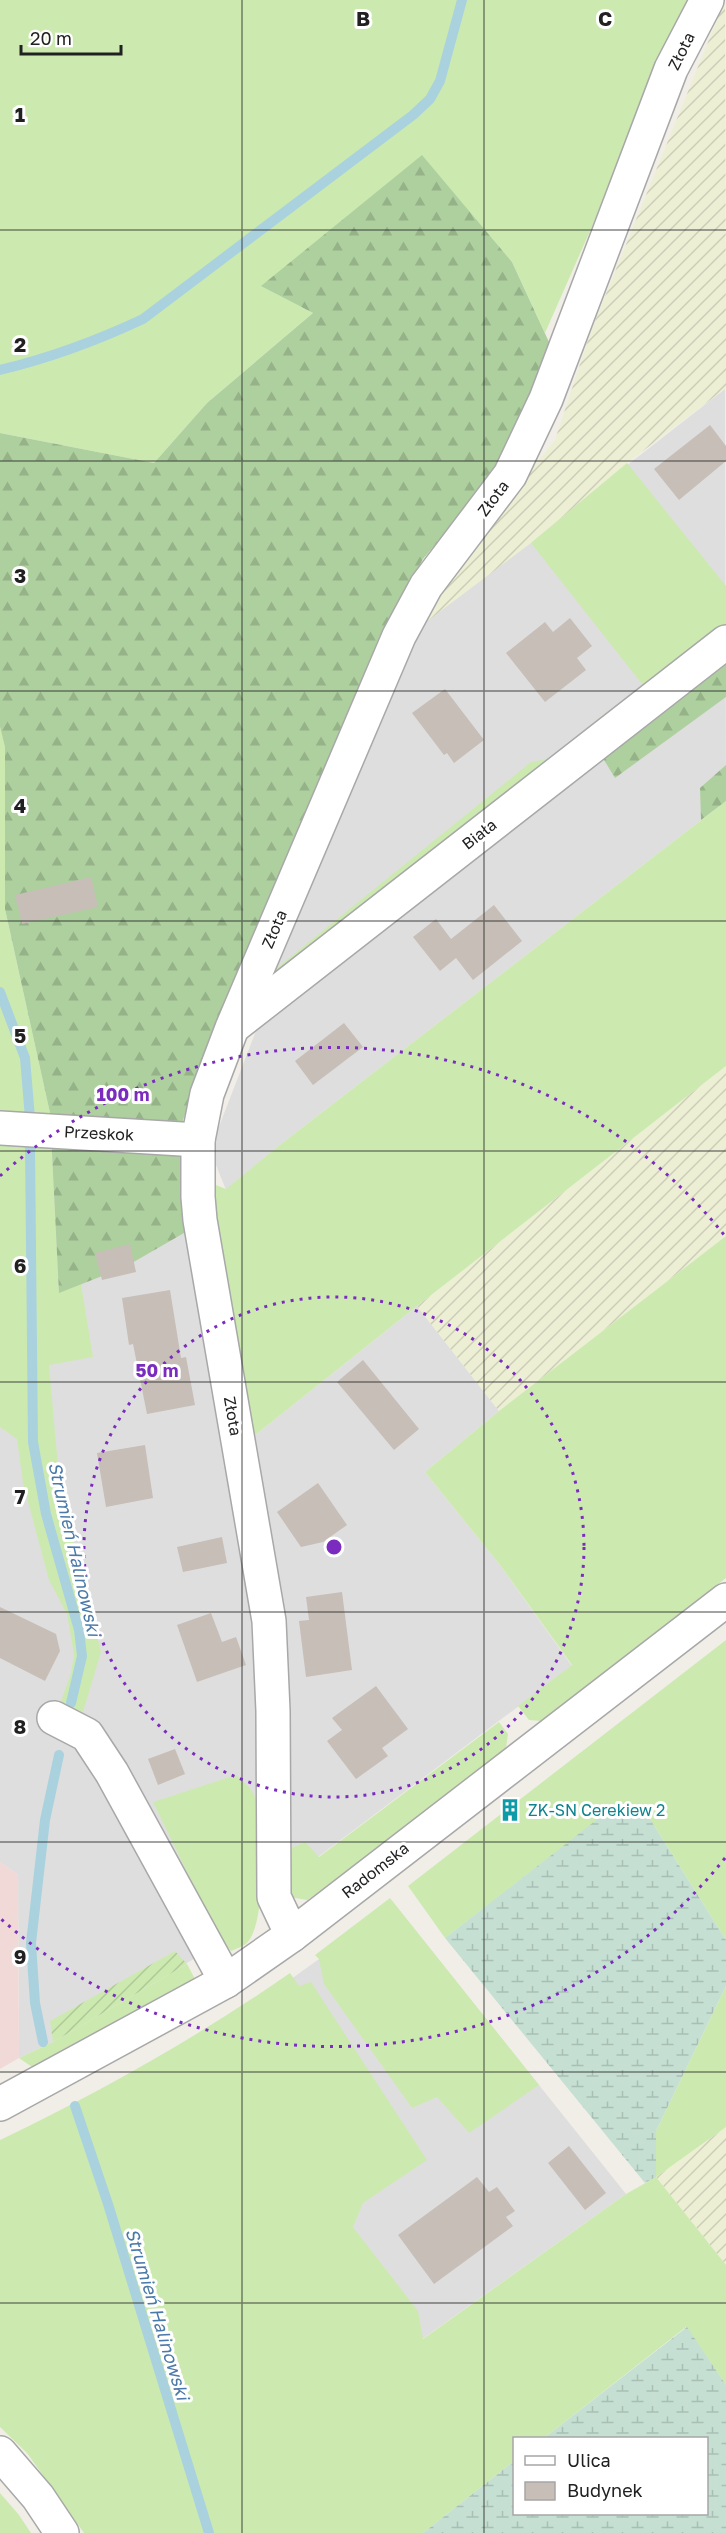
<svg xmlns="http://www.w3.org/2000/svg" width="726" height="2533" viewBox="0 0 726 2533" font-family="'Golos Text',sans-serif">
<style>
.residential{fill:#dfdede}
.commercial{fill:#f1d9d8}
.farmland{fill:url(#farmland-furrows)}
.grass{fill:#cceab0}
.forest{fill:url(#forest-firs)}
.wetland{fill:url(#wetland-marsh)}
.garden{fill:url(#garden-furrows)}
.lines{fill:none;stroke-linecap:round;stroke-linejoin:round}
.stream{stroke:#aad2de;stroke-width:10}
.building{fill:#c6beb7}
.minor-casing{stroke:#a8a8a8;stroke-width:36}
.minor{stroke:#fff;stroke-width:33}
.grid{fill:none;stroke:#212121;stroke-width:1.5;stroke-opacity:0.55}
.ring{fill:none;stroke:#7b2cbf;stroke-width:3;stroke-dasharray:3 6}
.labels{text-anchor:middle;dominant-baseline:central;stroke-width:6;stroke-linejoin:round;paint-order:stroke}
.street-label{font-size:16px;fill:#212121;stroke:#fff}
.culture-label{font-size:16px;fill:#0d838f;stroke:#fff;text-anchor:start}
.water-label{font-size:18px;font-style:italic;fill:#4b7aa9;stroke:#fff}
.grid-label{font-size:20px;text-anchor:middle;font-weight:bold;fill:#212121;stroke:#fff;stroke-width:6;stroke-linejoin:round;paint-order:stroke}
.centre{fill:#7b2cbf;stroke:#fff;stroke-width:3}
.ring-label{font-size:18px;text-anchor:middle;font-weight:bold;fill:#7b2cbf;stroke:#fff;stroke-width:6;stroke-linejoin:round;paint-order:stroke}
</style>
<defs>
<pattern id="farmland-furrows" width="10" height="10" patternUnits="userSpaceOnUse" patternTransform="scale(1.5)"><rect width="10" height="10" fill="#edefd4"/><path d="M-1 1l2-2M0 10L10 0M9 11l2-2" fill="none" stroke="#cbcdb6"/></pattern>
<pattern id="forest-firs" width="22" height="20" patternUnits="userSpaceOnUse" patternTransform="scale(1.5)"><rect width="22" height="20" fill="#add09e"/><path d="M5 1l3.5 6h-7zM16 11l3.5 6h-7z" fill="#95b288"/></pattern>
<pattern id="wetland-marsh" width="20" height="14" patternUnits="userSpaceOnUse" patternTransform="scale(1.5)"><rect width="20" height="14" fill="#c5dfd3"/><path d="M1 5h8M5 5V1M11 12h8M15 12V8" fill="none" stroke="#a9bfb5"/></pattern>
<pattern id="garden-furrows" width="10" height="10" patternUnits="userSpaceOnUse" patternTransform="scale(1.5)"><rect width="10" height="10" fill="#cceab0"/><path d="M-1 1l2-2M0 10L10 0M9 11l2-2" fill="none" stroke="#afc897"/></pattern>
</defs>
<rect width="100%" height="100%" fill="#f1eee8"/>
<g class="residential">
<path d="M725,389l1,412 -445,343 -55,46 -16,-40 49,-127 -2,-29 161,-366z"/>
<path d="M0,1143l174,9 51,307 192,-153 82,105 -74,61 75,93 72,101 -254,191 -58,47 -51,46 -156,92 -34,16 -1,-183 -18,-13z"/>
<path d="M392,1901l234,293 -226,161 -152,-345 71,-51z"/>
</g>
<path class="commercial" d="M0,1862l18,13 1,183 -19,11z"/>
<g class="farmland">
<path d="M725,0l1,388 -99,75 -96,80 -113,85 31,-57 106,-131 36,-109z"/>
<path d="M726,1066v170l-227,175 -82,-105z"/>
<path d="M726,2127v138l-70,-88z"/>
</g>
<g class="grass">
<path d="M0,0h696l-12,18 -139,315 -33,-71 -90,-106 -160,130 51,27 -106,90 -53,60 -154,-30z"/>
<path d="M627,463l99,123v42l-91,69 2,-8 5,-5 -111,-141z"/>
<path d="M612,708l3,8 -358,278 5,-14 269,-218 17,-3z"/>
<path d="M0,727l5,19v163l45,204 9,179 22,-8 12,73 -44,8 11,124 41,163 -18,60 -23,-8 11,-31 3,-19 -7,-40 -18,-34 -26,-97 -6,-44 -17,-12z"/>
<path d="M726,801v265l-309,240 -163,130 -26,-122 -17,-131 15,6 55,-45z"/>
<path d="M726,1236v342l-185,143 -12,-1 -11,-14 54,-41 -72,-100 -75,-93 74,-61z"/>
<path d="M726,1640v300l-83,-132h-30l-168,130 -37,-52z"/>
<path d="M499,1722l9,12 -2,14 -164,128 -35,24 -18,-3 -7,-45 23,-10 14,15z"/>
<path d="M236,1775l14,13 8,14c0,36 10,106 -8,137 -4,7 -12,9 -19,12l-13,-15 -65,-134z"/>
<path d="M390,1898l149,187 -70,48 -32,-36 -25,11 -88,-124 -5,-25 -4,-4z"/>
<path d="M187,1964l8,15 -5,5 -155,85 -16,-11 34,-16z"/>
<path d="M290,1973l9,13 12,-4 116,178 -64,43 -10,24 65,84 5,28 203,-145 30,-17v-46l70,-145v141l-70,50 70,88v120l-40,-58 -142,111h-30v23l-91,72h-339l-57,-80 -27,-26v-287c100,-48 198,-103 290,-167z"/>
<path d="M0,2493l19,22 12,18h-31z"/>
</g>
<g class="forest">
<path d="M422,155l90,107 43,93 -51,109 -81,95 -43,77 -180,437 -17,47 1,113 -59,34 -66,26 -9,-180 -45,-204v-162l-5,-20v-294l154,30 53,-60 106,-90 -52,-27z"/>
<path d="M726,657v40l-111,81 -14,-23z"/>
<path d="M726,765v36l-25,19 -1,-32z"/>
</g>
<g class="wetland">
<path d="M613,1807l30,1 83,132v46l-70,145v46l-11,6 -200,-245z"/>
<path d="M687,2327l39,58v148h-303l91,-72v53h192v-76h-162z"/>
</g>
<path class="garden" d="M175,1951l12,13 -134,78 -3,-21z"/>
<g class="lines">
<g class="stream">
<path d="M0,370c50,-12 96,-29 143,-51l270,-204 17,-16 10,-18 22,-81"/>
<path d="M0,992l25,66 5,60"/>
<path d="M30,1149l3,293 13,72 33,116 3,26 -11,47"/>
<path d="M43,2042l-8,-39 -4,-60 14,-123 14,-65"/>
<path d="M75,2106l33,98 101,329"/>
</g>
</g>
<g class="building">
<path d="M710,425l16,21v15l-47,39 -25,-31z"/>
<path d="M570,618l22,28 -15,12 9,12 -41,32 -39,-49 39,-31 8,10z"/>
<path d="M445,689l39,51 -30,23 -7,-10 -3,2 -32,-42z"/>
<path d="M91,877l7,30 -76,17 -7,-29z"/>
<path d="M494,905l28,36 -49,39 -17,-22 -16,13 -27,-34 23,-18 15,20z"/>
<path d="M344,1023l19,24 -50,38 -18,-24z"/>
<path d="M130,1244l6,28 -34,8 -7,-27z"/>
<path d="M170,1290l11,68 5,-1 9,48 -48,9 -14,-70 -4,1 -7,-47z"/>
<path d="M363,1360l56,69 -25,21 -57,-68z"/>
<path d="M145,1445l8,53 -47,9 -9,-54z"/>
<path d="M318,1483l29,42 -24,17 -22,5 -24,-35z"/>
<path d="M222,1537l5,26 -44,9 -6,-25z"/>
<path d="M342,1592l10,78 -46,7 -7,-56 10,-1 -3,-23z"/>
<path d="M0,1607l56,27 4,17 -15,30 -45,-23z"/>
<path d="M211,1613l11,29 14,-5 10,28 -49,17 -20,-57z"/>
<path d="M376,1686l32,43 -26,19 6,8 -32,23 -29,-38 15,-11 -10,-12z"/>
<path d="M175,1749l10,25 -27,11 -10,-26z"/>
<path d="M569,2146l37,47 -21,17 -37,-47z"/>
<path d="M477,2177l12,15 8,-5 18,24 -9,6 7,9 -79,58 -36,-49z"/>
</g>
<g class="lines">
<g class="minor-casing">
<g id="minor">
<path d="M234,1026l492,-384"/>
<path d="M0,1128l198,12"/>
<path d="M54,1718l33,17 25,38 114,208"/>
<path d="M292,1935l-18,-38 -1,-186 -4,-90 -69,-401 -2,-23v-57l9,-46 25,-66 167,-392 27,-50 84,-111 36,-76 125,-330 36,-69"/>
<path d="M0,2104l226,-123 66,-46 434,-335"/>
<path d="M0,2453l38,44 24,36"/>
</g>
</g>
<use href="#minor" class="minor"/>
</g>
<path class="grid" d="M242,0v2533M484,0v2533M0,230h726M0,461h726M0,691h726M0,921h726M0,1151h726M0,1382h726M0,1612h726M0,1842h726M0,2072h726M0,2303h726"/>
<g class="ring">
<circle cx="334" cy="1547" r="250"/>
<path d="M725 1858A499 499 0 0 1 0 1918M0 1176A499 499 0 0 1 725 1236"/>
</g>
<defs>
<g id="building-bare" transform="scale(1.8)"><path d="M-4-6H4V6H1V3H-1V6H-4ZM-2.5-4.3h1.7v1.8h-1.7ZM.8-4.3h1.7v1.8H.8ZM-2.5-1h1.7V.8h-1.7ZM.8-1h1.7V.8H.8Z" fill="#0f9aa8" stroke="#fff" stroke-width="2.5" paint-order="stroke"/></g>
</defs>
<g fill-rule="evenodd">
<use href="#building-bare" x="510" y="1810"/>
</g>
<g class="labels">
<g class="street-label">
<text transform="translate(681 51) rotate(-64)">Złota</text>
<text transform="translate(493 498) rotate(-53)">Złota</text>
<text transform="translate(479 834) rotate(-38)">Biała</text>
<text transform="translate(274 929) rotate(-67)">Złota</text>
<text transform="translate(99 1133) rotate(3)">Przeskok</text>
<text transform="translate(233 1416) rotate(80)">Złota</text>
<text transform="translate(375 1870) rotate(-38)">Radomska</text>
</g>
<g class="culture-label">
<text x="528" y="1810">ZK-SN Cerekiew 2</text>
</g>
<g class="water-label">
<text transform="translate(75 1549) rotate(77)">Strumień Halinowski</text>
<text transform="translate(158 2314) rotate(73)">Strumień Halinowski</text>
</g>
</g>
<g class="grid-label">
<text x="363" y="26">B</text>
<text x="605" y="26">C</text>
<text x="20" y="122">1</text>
<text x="20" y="352">2</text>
<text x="20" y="583">3</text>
<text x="20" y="813">4</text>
<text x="20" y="1043">5</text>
<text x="20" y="1273">6</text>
<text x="20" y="1504">7</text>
<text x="20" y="1734">8</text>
<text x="20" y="1964">9</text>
</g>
<circle cx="334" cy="1547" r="9" class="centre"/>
<g class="ring-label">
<text x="123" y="1101">100 m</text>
<text x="157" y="1377">50 m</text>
</g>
<rect x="513" y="2437" width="195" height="78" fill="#ffffff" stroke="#a6a6a6" stroke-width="1.5"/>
<rect x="525" y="2456" width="30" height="9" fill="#ffffff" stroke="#a6a6a6" stroke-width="1.5"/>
<text x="567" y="2467" font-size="18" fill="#212121">Ulica</text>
<rect x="525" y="2482" width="30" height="18" fill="#c6beb7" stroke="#a6a6a6" stroke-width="1.5"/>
<text x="567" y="2497" font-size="18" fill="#212121">Budynek</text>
<path d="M21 45v9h100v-9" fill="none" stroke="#212121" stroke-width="3"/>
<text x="30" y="45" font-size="18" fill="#212121" stroke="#ffffff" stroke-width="4.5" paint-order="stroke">20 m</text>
</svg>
